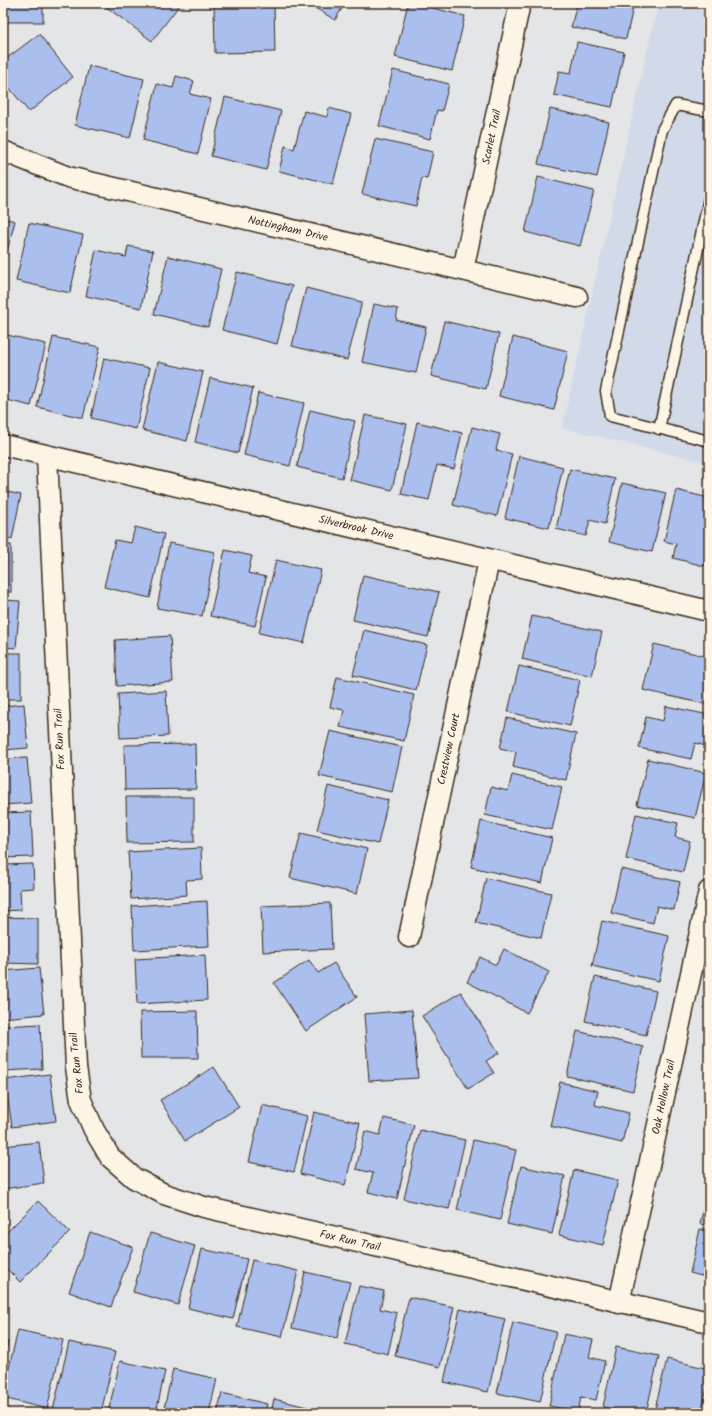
<svg xmlns="http://www.w3.org/2000/svg" width="712" height="1416" viewBox="0 0 712 1416" font-family="Kalam,sans-serif">
<style>
.built{fill:#d2dae9}
.building{fill:#aabfed;stroke:#3b2a1e}
.lines{fill:none;stroke-linecap:round;stroke-linejoin:round}
.service-casing{stroke:#3b2a1e;stroke-width:13}
.minor-casing{stroke:#3b2a1e;stroke-width:23}
.service{stroke:#fcf5e5;stroke-width:10}
.minor{stroke:#fcf5e5;stroke-width:20}
.labels{text-anchor:middle;dominant-baseline:central;stroke-width:3;stroke-linejoin:round;paint-order:stroke}
.street-label{font-size:11px;fill:#3b2a1e;stroke:#fcf5e5}
</style>
<rect width="100%" height="100%" fill="#e3e5e7"/>
<filter id="ink" filterUnits="userSpaceOnUse"><feTurbulence type="fractalNoise" baseFrequency=".025" numOctaves="2"/><feDisplacementMap in="SourceGraphic" scale="8" xChannelSelector="R" yChannelSelector="G"/><feConvolveMatrix kernelMatrix="1 2 1 2 8 2 1 2 1" color-interpolation-filters="sRGB"/></filter>
<g filter="url(#ink)">
<path class="built" d="M658,3h51v460l-147,-35z"/>
<g class="building">
<rect x="3" y="3" width="40" height="19"/>
<path d="M108,3h73l-29,38 -47,-35z"/>
<path d="M214,3h60l1,49 -60,1z"/>
<path d="M307,3h38l-10,17z"/>
<path d="M408,3h5l52,13 -13,55 -57,-14z"/>
<path d="M577,3h57l-8,36 -55,-12z"/>
<path d="M39,34l34,43 -44,35 -26,-32v-19z"/>
<path d="M577,42l47,10 -12,55 -58,-12 5,-24 12,2z"/>
<path d="M89,66l55,13 -14,59 -55,-13z"/>
<path d="M393,70l56,14 -7,27 -5,-1 -7,29 -51,-13z"/>
<path d="M176,76l18,5 -4,13 21,5 -13,55 -55,-14 14,-56 16,4z"/>
<path d="M225,97l56,14 -15,59 -55,-14z"/>
<path d="M329,108l22,6 -18,70 -54,-13 6,-25 9,3 10,-38 23,6z"/>
<path d="M550,109l59,13 -12,55 -59,-13z"/>
<path d="M375,139l58,13 -6,27 -5,-1 -6,28 -54,-12z"/>
<path d="M538,177l56,14 -14,55 -55,-14z"/>
<path d="M3,218l12,3 -12,46z"/>
<path d="M29,223l54,12 -13,58 -54,-12z"/>
<path d="M128,246l25,5 -12,57 -55,-12 10,-46 30,7z"/>
<path d="M168,256l53,13 -13,58 -54,-13z"/>
<path d="M237,272l55,14 -15,58 -55,-14z"/>
<path d="M306,288l56,14 -15,58 -55,-14z"/>
<path d="M374,304l24,5 -2,11 30,7 -10,46 -54,-11z"/>
<path d="M444,321l55,13 -13,55 -55,-13z"/>
<path d="M3,334l43,10 -15,62 -28,-7z"/>
<path d="M53,337l47,10 -17,71 -46,-11z"/>
<path d="M513,337l55,14 -14,59 -55,-14z"/>
<path d="M104,358l46,10 -14,61 -45,-11z"/>
<path d="M158,362l45,10 -16,69 -45,-11z"/>
<path d="M210,378l43,10 -15,65 -43,-11z"/>
<path d="M258,393l46,10 -14,63 -46,-11z"/>
<path d="M310,410l45,11 -13,57 -45,-11z"/>
<path d="M365,415l42,9 -15,66 -42,-10z"/>
<path d="M417,422l45,11 -8,36 -17,-4 -8,35 -28,-6z"/>
<path d="M472,427l28,7 -4,16 16,4 -15,62 -44,-11z"/>
<path d="M519,456l44,11 -14,61 -44,-10z"/>
<path d="M570,469l45,10 -10,45 -15,-4 -4,16 -30,-7z"/>
<path d="M622,483l44,10 -14,59 -43,-10z"/>
<path d="M676,490l33,8v47l-5,21 -31,-8 3,-14 -12,-3z"/>
<path d="M3,491l18,4 -9,44 -9,-2z"/>
<path d="M135,527l29,7 -14,64 -46,-11 11,-47 16,3z"/>
<path d="M169,543l46,9 -13,64 -45,-8z"/>
<rect x="3" y="545" width="8" height="47"/>
<path d="M225,550l27,6 -4,17 18,4 -11,49 -45,-10z"/>
<path d="M276,560l45,10 -17,73 -45,-10z"/>
<path d="M363,575l76,17 -11,45 -75,-17z"/>
<path d="M3,600l17,1 -4,47 -13,-1z"/>
<path d="M532,616l70,16 -10,44 -70,-17z"/>
<path d="M364,630l63,15 -11,45 -63,-15z"/>
<path d="M170,636l3,46 -56,4 -2,-46z"/>
<path d="M654,644l55,13v48l-66,-15z"/>
<rect x="3" y="653" width="18" height="46"/>
<path d="M519,666l61,14 -10,46 -62,-14z"/>
<path d="M337,677l77,18 -10,46 -64,-14 4,-17 -14,-3z"/>
<path d="M166,691l2,45 -48,2 -2,-44z"/>
<path d="M24,704l4,44 -25,2v-44z"/>
<path d="M666,706l43,9v32l-14,-4 -4,16 -52,-11 7,-31 17,4z"/>
<path d="M507,718l69,16 -10,46 -53,-13 3,-15 -16,-4z"/>
<path d="M330,731l72,16 -10,45 -73,-16z"/>
<path d="M195,744l1,45 -71,1 -1,-45z"/>
<path d="M27,758l4,45 -28,2v-46z"/>
<path d="M648,759l58,14 -11,45 -58,-13z"/>
<path d="M512,775l50,12 -10,43 -67,-15 6,-28 17,4z"/>
<path d="M328,786l60,14 -10,44 -61,-14z"/>
<path d="M126,797h68v45l-67,1z"/>
<path d="M31,812l2,45 -30,1v-45z"/>
<path d="M636,814l42,9 -3,14 15,4 -7,31 -57,-13z"/>
<path d="M481,821l71,17 -10,45 -71,-16z"/>
<path d="M301,833l66,16 -10,45 -67,-16z"/>
<path d="M201,848l1,31 -16,1 1,15 -56,4 -3,-47z"/>
<path d="M33,864l1,24 -14,1 1,21 -18,1v-46z"/>
<path d="M621,869l59,13 -6,28 -17,-4 -4,17 -42,-10z"/>
<path d="M486,878l65,15 -10,45 -65,-15z"/>
<path d="M207,901l2,45 -75,4 -2,-44z"/>
<path d="M330,903l2,46 -69,3 -2,-46z"/>
<path d="M3,917l35,1v46l-35,-1z"/>
<path d="M602,921l67,15 -10,45 -67,-15z"/>
<path d="M504,949l45,23 -22,41 -60,-31 13,-25 16,8z"/>
<path d="M205,955l2,45 -70,4 -2,-45z"/>
<path d="M309,960l9,13 16,-10 23,34 -51,34 -32,-48z"/>
<path d="M39,968l5,46 -41,4v-47z"/>
<path d="M595,977l61,14 -10,44 -61,-14z"/>
<path d="M461,992l38,61 -13,8 8,12 -26,16 -46,-73z"/>
<path d="M412,1010l6,68 -49,3 -5,-67z"/>
<path d="M197,1011l1,47h-57l-1,-46z"/>
<path d="M40,1024l2,45 -39,2v-45z"/>
<path d="M577,1031l66,16 -10,44 -66,-15z"/>
<path d="M214,1067l25,40 -54,34 -25,-41z"/>
<path d="M50,1074l6,47 -44,6 -7,-47z"/>
<path d="M560,1082l38,9 -3,14 34,8 -7,30 -72,-17z"/>
<path d="M262,1105l45,11 -13,56 -45,-10z"/>
<path d="M314,1112l46,11 -15,62 -45,-11z"/>
<path d="M384,1118l30,7 -17,74 -29,-7 5,-19 -17,-4 9,-38 15,4z"/>
<path d="M420,1130l45,10 -16,69 -45,-10z"/>
<path d="M473,1140l43,10 -16,70 -43,-10z"/>
<path d="M39,1142l5,41 -41,6v-43z"/>
<path d="M521,1166l44,10 -13,58 -45,-10z"/>
<path d="M574,1170l44,10 -15,65 -44,-10z"/>
<path d="M709,1184v42l-9,-2z"/>
<path d="M38,1201l32,31 -50,50 -17,-17v-29z"/>
<path d="M700,1229l9,2v47l-19,-5z"/>
<path d="M90,1232l43,15 -22,60 -42,-15z"/>
<path d="M150,1233l45,13 -17,59 -45,-13z"/>
<path d="M202,1249l45,10 -14,60 -45,-11z"/>
<path d="M252,1260l46,11 -16,66 -45,-10z"/>
<path d="M305,1272l45,10 -13,56 -45,-10z"/>
<path d="M359,1286l25,5 -4,18 17,4 -9,41 -43,-10z"/>
<path d="M409,1297l45,10 -14,60 -45,-11z"/>
<path d="M460,1309l45,10 -17,73 -44,-10z"/>
<path d="M513,1322l43,10 -16,70 -43,-9z"/>
<path d="M18,1330l45,10 -16,69 -44,-11v-5z"/>
<path d="M564,1334l29,6 -4,17 16,4 -9,39 -15,-3 -3,15 -29,-6z"/>
<path d="M3,1341l5,1 -5,24z"/>
<path d="M69,1342l46,10 -14,61h-35l-13,-3z"/>
<path d="M616,1347l43,9 -13,57h-17l-26,-6z"/>
<path d="M667,1359l42,10v10l-8,34h-47z"/>
<path d="M120,1361l45,10 -9,42h-48z"/>
<path d="M173,1369l44,10 -8,34h-46z"/>
<path d="M222,1393l45,11 -2,9h-48z"/>
<path d="M274,1399l46,11v3h-49z"/>
</g>
<g class="lines">
<g class="service-casing">
<g id="service">
<path d="M709,111l-33,-6 -14,25 -56,261 4,25 99,25"/>
<path d="M659,429l50,-231"/>
</g>
</g>
<g class="minor-casing">
<g id="minor">
<path d="M3,151l65,26 509,120"/>
<path d="M463,270l57,-267"/>
<path d="M3,445l706,166"/>
<path d="M47,456l29,611 5,33 13,30 16,27 24,21 30,16 40,13 505,115"/>
<path d="M409,937l80,-377"/>
<path d="M619,1303l90,-412"/>
</g>
</g>
<use href="#service" class="service"/>
<use href="#minor" class="minor"/>
</g>
</g>
<g class="labels">
<g class="street-label">
<text transform="translate(492 137) rotate(-78)">Scarlet Trail</text>
<text transform="translate(288 229) rotate(13)">Nottingham Drive</text>
<text transform="translate(356 528) rotate(13)">Silverbrook Drive</text>
<text transform="translate(60 739) rotate(-93)">Fox Run Trail</text>
<text transform="translate(449 749) rotate(-78)">Crestview Court</text>
<text transform="translate(77 1063) rotate(-96)">Fox Run Trail</text>
<text transform="translate(664 1097) rotate(-78)">Oak Hollow Trail</text>
<text transform="translate(350 1241) rotate(13)">Fox Run Trail</text>
</g>
</g>
<rect width="712" height="1416" fill="none" stroke="#fcf5e5" stroke-width="16"/>
<rect x="8" y="8" width="696" height="1400" fill="none" stroke="#3b2a1e" stroke-width="1.5" filter="url(#ink)"/>
</svg>
